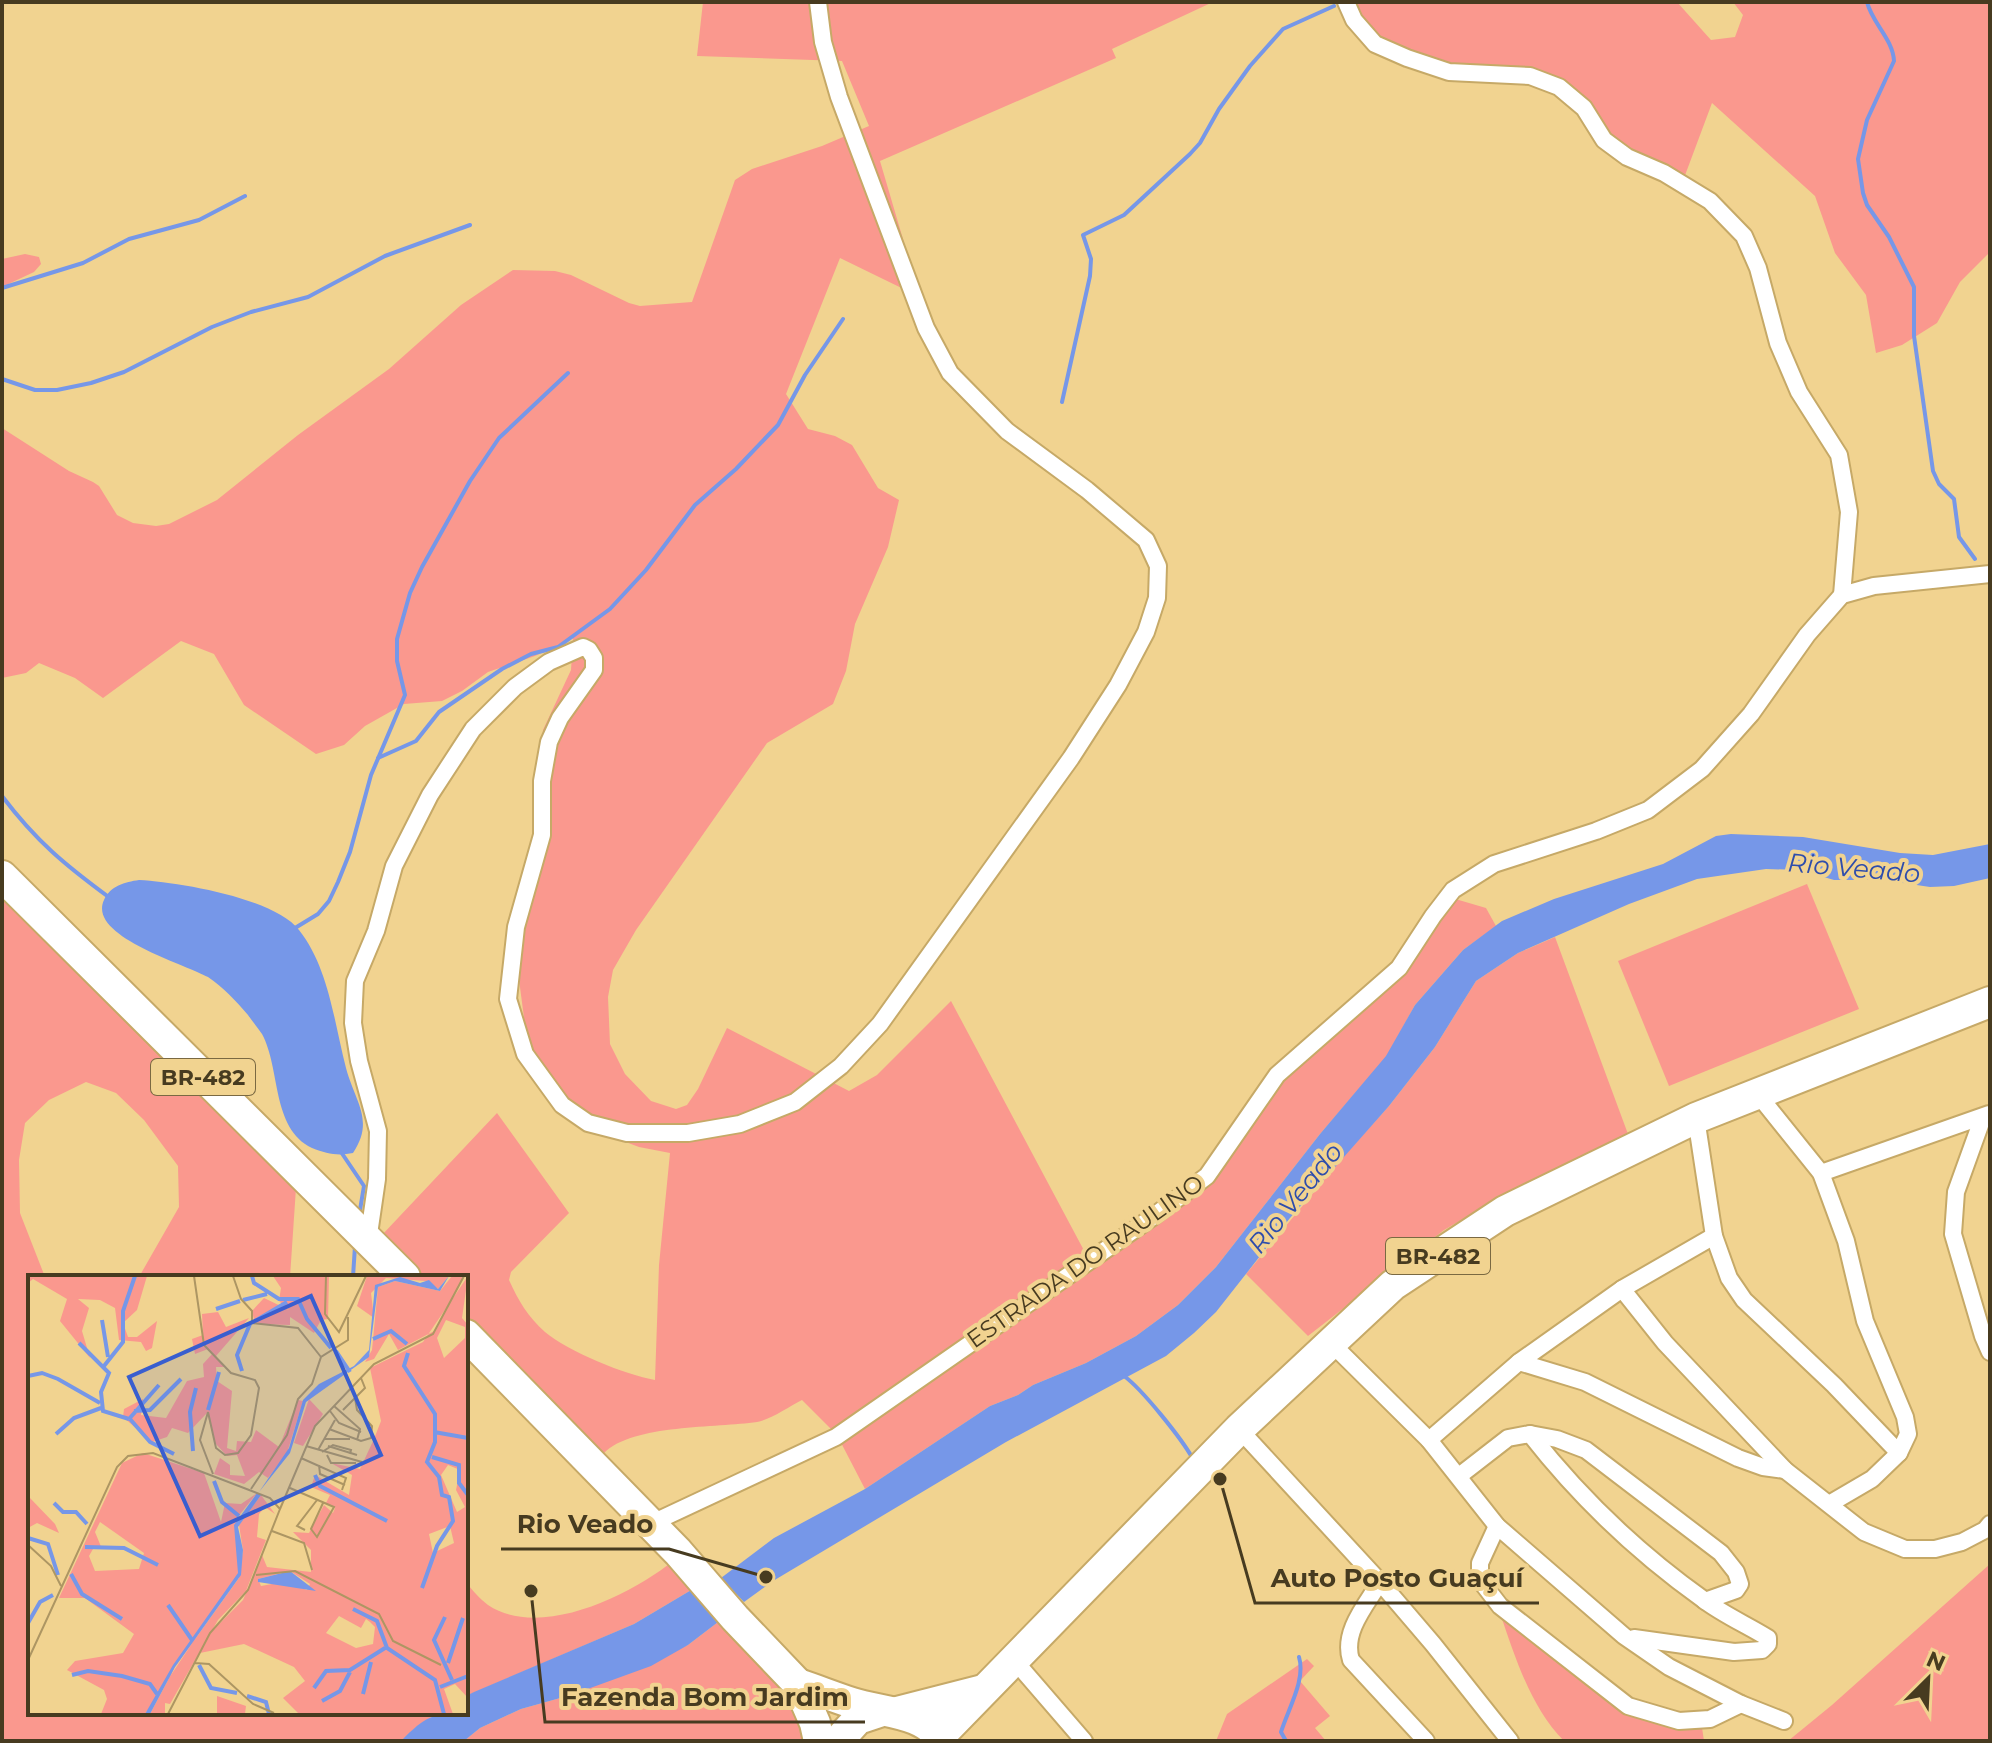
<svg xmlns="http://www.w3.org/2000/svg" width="1992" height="1743" viewBox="0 0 1992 1743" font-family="Montserrat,sans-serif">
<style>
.green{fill:#fa988e}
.water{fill:#7697e8}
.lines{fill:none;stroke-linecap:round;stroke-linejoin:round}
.stream{stroke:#7697e8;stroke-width:4}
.street-casing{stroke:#c6a967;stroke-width:20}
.highway-casing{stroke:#c6a967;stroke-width:34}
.street{stroke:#fff;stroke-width:16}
.highway{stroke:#fff;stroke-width:30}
.labels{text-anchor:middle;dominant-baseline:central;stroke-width:8;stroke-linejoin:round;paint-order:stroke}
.shield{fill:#f1d390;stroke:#7a6942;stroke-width:2}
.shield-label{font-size:22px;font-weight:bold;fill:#473b20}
.street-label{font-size:24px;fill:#473b20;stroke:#f1d390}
.water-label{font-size:26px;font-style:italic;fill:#2e4dac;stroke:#f1d390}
.inset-river{fill:none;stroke:#7697e8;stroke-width:4}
.inset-road{fill:none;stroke:#ad9663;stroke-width:2}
.view{fill:#395ecf;fill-opacity:0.15;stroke:#395ecf;stroke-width:4}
.inset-edge{fill:none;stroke:#473b20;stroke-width:4}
.leader{fill:none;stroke:#473b20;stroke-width:3}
.callout-dot{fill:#473b20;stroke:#f1d390;stroke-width:3}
.callout-label{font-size:26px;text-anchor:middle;font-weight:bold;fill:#473b20;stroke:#f1d390;stroke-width:8;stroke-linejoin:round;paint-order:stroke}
</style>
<rect width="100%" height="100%" fill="#f1d390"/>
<g class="green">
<path d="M703,2h510l-101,47 4,9 -236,103 40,136 -80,-39 -54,136 22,35 27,7 17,9 26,43 21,12 -11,47 -33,77 -9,47 -13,33 -66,39 -131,187 -23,40 -5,27 2,47 15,30 26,27 25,8 11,-4 11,-16 29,-61 122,63 28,-16 74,-74 137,257 105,-68 100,-124 69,-64 90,-104 34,10 10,18 -33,24 -48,55 -28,51 -67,78 -104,133 -38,38 -42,31 -50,27 -53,22 -15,10 -28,11 -125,83 -28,-54 -35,-35c-14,7 -30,19 -45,22 -40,6 -124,2 -153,31l-138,-136v-40h-41l-43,-42 115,-122 72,100 -58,59 -2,8c9,20 19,37 36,52 22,19 81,43 110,48l4,-115 11,-112 -31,-6 -32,-12 -71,-62 -11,-48 -9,-68 25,-162 2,-65 28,-60 2,-32 -38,18 -47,16 -26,19 -20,10 -38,3 -39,22 -21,19 -28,9 -72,-49 -30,-51 -33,-13 -78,57 -28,-20 -36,-15 -13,10 -24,5v-250l67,43 24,11 6,4 18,29 16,8 23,3 13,-2 48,-24 81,-65 91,-66 72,-64 52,-35 42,1 16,4 58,28 11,3 52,-4 43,-122 17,-11 70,-23 47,-20 -27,-65 -145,-5z"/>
<path d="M1342,2h335l34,38 24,-3 8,-22 -10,-13h257v252h-2l-28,28 -23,41 -35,22 -26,8 -10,-58 -31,-42 -20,-57 -103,-93 -28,75 -71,-28 -19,-37 -72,-42 -73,-8 -48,-13 -34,-22z"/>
<path d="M25,254l14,3 2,7 -7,8 -32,15v-28z"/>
<path d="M1807,884l52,125 -190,77 -51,-125z"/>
<path d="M2,899l294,289 -6,89h-151l40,-70 -1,-41 -34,-46 -28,-27 -30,-11 -37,18 -24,23 -6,37 1,53 25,64h-15v436h408l-22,14 -15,14h-399z"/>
<path d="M1555,937l73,197 -103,49 -81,47 -136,106 -62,-62 98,-118 45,-50 46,-59 41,-66 42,-28z"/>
<path d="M673,1561l25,25 -64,38 -168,72v-114c6,8 14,17 22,23 52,35 143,-10 185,-44z"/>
<path d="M1990,1564v177h-202l44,-36z"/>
<path d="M1500,1613l107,79 46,15 47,7 4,27h-140c-33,-33 -49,-84 -64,-128z"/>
<path d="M726,1616l49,50 33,75h-344l16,-13 41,-19 50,-14 117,-50z"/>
<path d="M1307,1659l7,7 -14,15 30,35 -15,12 11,13h-110l11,-27z"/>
</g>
<g class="water">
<path d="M1731,834l72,3 97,16 33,2 57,-11v34l-36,8 -24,1 -47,-7h-49l-34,-10 -34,-1 -69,10 -68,25 -111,49 -42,28 -41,66 -46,59 -99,112 -74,94 -22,21 -28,23 -160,86 -233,139 -29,21 -23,-24 53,-40 91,-49 125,-83 28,-11 15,-10 53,-22 50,-27 42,-31 38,-38 104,-133 66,-78 29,-51 48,-55 39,-29 52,-22 109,-35 53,-28z"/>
<path d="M139,880c39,2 135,18 160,50 30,38 35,92 47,138 9,34 29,52 7,85 -15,3 -26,1 -41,-5 -41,-20 -31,-79 -50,-114 -4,-6 -10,-13 -14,-19 -12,-14 -25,-28 -40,-38 -23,-13 -121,-41 -104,-77 6,-14 21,-18 35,-20z"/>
<path d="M698,1586l28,30 -38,29 -37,21 -80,29 -50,14 -41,19 -16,13h-63c25,-25 31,-28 65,-28v-17l8,-4 160,-68z"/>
</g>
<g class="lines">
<g class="stream">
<path d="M1525,2h28"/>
<path d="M1867,2c5,21 26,37 27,59l-27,59 -9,39 5,34 4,12 22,32 25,50v49l19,135 6,13 15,15 5,38 16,22"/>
<path d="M2,288l81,-25 46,-24 70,-19 46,-24"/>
<path d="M2,379l33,11h22l34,-7 33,-11 88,-45 39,-15 57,-15 77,-41 85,-31"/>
<path d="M1062,402l28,-126 1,-17 -8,-24 41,-20 66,-61 10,-11 19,-34 31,-43 33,-37 51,-23"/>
<path d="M378,758l38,-17 23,-29 63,-43 29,-15 27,-7 52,-38 36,-39 49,-65 41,-36 42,-44 27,-50 38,-56"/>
<path d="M2,796c34,45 63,69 108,102"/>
<path d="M295,928l23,-14 11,-13 9,-19 12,-30 21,-77 34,-80 -8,-34v-22l13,-46 12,-26 48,-86 29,-43 69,-65"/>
<path d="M341,1152l23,34 -5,30"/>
<path d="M353,1277l2,-31"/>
<path d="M1124,1376c18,13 58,63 69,83"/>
<path d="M1286,1741l-5,-9c7,-23 25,-52 18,-75"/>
</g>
<g class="street-casing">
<g id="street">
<path d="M1346,2l8,18 21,24 32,14 42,14 81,4 29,11 25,21 20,32 23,17 37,16 46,28 34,35 14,32 20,75 21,49 40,63 10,57 -7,83"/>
<path d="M1756,1092l65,81 25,68 19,80 40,96 3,17 -9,19 -27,26 -41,24"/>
<path d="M1983,1117l-27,75 -3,42 30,102 7,16"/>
<path d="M1696,1118l18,118 15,42 15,22 90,85 65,68"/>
<path d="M1821,1173l168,-59"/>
<path d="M368,1241l9,-62 1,-48 -19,-70 -6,-38 2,-42 21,-50 18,-65 36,-71 43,-66 42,-42 34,-25 34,-15 6,3 5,8v12l-34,48 -11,24 -7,39v54l-26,92 -8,72 17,55 37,51 26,18 39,10h61l52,-9 55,-22 46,-36 39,-42 191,-266 47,-73 28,-53 11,-34 1,-32 -12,-26 -59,-50 -80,-59 -57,-58 -24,-45 -87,-231 -16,-55 -5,-40"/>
<path d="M1622,1289l43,54 120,127 79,62 41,17h30l27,-7 23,-12 5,-6"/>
<path d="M1330,1342l99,98 68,86 127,110 45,31 72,37 43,17"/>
<path d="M1519,1362l66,20 153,76 25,9 22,3"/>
<path d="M1239,1429l141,153 53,62 77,97"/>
<path d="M1530,1434c50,64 108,119 174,166 20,15 43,25 64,38v6l-6,6 -28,2 -100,-14"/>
<path d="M1429,1440l90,-78 103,-73 92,-53"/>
<path d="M1459,1476l49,-38 22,-4 27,5 29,11 135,103 15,19 4,12 -4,6 -31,11"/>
<path d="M650,1524l186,-87 318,-221 53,-40 70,-101 122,-107 34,-52 20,-26 41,-26 102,-33 52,-21 54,-41 49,-55 56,-79 35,-40 32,-9 116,-12"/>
<path d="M1497,1526l-17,37v17l20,26 128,100 51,15 31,-2 31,-15"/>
<path d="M1380,1582c-14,23 -38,50 -29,78l75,81"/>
<path d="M1014,1660l70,81"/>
</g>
</g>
<g class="highway-casing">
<g id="highway">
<path d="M2,876l403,401"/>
<path d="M466,1335l212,217 57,66 63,66 17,39 4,18"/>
<path d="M798,1684c18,6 36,13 54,19 31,10 71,8 91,38"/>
<path d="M897,1712l86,-22"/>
<path d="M838,1741l20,-22 24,-8"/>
<path d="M935,1741l304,-312 154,-144 112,-74 191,-93 294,-116"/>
</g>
</g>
<use href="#street" class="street"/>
<use href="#highway" class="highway"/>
</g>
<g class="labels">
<g class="shield">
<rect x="151" y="1059" width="104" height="36" rx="6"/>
<rect x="1386" y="1238" width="104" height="36" rx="6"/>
</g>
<g class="shield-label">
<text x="203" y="1077">BR-482</text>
<text x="1438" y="1256">BR-482</text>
</g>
<g class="street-label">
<text transform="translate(1085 1261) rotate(-35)">ESTRADA DO RAULINO</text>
</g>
<g class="water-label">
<text transform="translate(1854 868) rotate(5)">Rio Veado</text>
<text transform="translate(1295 1198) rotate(-51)">Rio Veado</text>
</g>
</g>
<g transform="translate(28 1275)">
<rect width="440" height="440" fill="#f1d390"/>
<path d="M0,1h119l-10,34 -14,13 5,14h9l20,-16 -5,27 -6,3 -5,-9 -22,-2 -4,-32 -15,-8 -22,-1 11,9 -7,23 8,27 -30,-37 7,-22 -34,-20 -5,4zM245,1h56l-1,43 -7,1 -7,13 -24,-16v8l-35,-1 -3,-13 12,-13 25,12 -10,-9 2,-13zM339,1h82l-11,13 -12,-8 -40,-3 -15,15 3,25 -17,-12zM424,1h12l-28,54 -38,20 -9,-16 -15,25 -9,3 7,-12 6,-63 17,-6 45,10zM440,1l-6,42 6,7v373l-13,-14 -11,5 9,25h-154l-16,-16 22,-17 -11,-14 -50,-23 -44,9 10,-20 33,-33 19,-45 5,12 44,5v-22l-18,-18 16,1 15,-28 9,8 2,-5 -9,-5 4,-8 -19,-8 4,-12 34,20 3,-20 -21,-12 29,6 14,-30 7,-18 -11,-53 53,-26zM418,45l19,7v11l-21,20 -7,-20zM420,190l12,5 -4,20 9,17 -8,5 -16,-37zM422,251l4,17 -21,10 -4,-19zM262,296l20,13 -3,6 -24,-8 -22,4 -3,-7zM311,341l22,12 5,-9 4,3 5,5 -2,17 -17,4 -30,-15zM190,37l8,15 23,-9 -33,38 9,11h-9l1,14 15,10 -5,57 9,3 1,-10 14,1 5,-12 23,17 19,-47 5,1 -16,52 -19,25 -9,-6 -15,12 -30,-10 6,-16 10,7v10l15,1 -8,-21 -10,1 -12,-13 -8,-30 -19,20 -16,-5 -5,9 -15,5 -29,-25 1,-8 19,-10 -2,16 25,3 21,-37 17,-4 -1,-13 10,-11 -5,-4 -13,5 -3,-15 11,-4 -1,-21zM281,124l14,15 -20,32 -9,-3zM115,178l61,20 17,49 4,-19 16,1 16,-11 -20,25 2,55 -94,141h-44l6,-15 -3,-9 -37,-20 8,-9 48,-8 11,-19 -49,-36h-26l63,-135zM72,247l44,31 -5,16 -44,2 -6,-15 4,-7h9l-7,-17zM233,220l14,19 -10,-7 -6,7 -2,23 9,3 -20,51 -28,29 -48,84 -5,-1v11h-15l25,-47 64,-89 4,-28 -4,-25zM2,223l25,26 4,9 -22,-10 -9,5zM189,421l29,10 -1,8h-28z" fill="#fa988e" fill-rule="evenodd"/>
<path d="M421,1l-9,15 -45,-10 -17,6 -9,70 -63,45 -16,51 -31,39 30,-44 14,-48 16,-16 35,-18 15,-16 6,-65 25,-8 20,6 9,-3 9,9zM229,218l4,2 -23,32 5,23 -2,25 -66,92 -25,47h-5l28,-49 65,-92 -4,-48zM262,296l26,20 -58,-9v-3z" fill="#7697e8"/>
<path class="inset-river" d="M224,1l2,7 25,16h19l9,20 24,29M215,25l24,-6M188,34l24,-8M74,45l6,37M227,46l32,-19M345,64l18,-8 16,13M51,68l30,30 -8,19 2,19 26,8M308,76l14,21M380,78l-4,13 31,48v28l-8,20 12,15 3,18 7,2 4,24 -16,25 -15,42M76,91l19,-24v-31l12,-35M214,96l-5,-16 13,-31M0,101l14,-3 16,6 42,24M180,135l11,-38M106,136l16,-1 31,-31M101,144l30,-34M102,144l20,23 24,12M406,157l34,6M28,159l18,-16 27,-10M165,176l-3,-39 6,-24M404,182l27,8v18l9,12M287,200l5,11 67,35M186,206l8,21 17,14M26,228l9,9h13l11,12M0,263l20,6 10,31M57,272l39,1 34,17M43,299l11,20 40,25M140,330l24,35M325,334l24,12 10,27 48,32 9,34M417,342l-11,23 18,40M0,348l12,-21 13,-7M420,388l15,-45M171,390l12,23 26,5M44,400l16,-4 34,5 28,8 7,10M412,412l28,-11M286,413l12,-17 24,-1 35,-22M335,419l8,-32M219,421l19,6 3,12M294,426l18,-10 10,-19"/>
<path class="inset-road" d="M166,1l10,69 27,28 24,7 4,8 -8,47 -13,18 -13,2 -9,-7 -8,-36M205,1l8,23 11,12v12l46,5 23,29M298,1l-1,38 14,18 27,-56M306,131l26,23 -3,11M315,135l22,-22 -4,-10M302,136l9,12 22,9M180,137l-8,28 13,34M301,154l32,12 10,-3 1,-12 -15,-16 -2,-12M296,164h26M278,171l56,16M300,171l29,9M290,175l17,-30M294,177l11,-7 18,5 -1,4M299,180l4,8h25M273,183l45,20 -4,12M291,190l1,9 25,11M262,213l44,19 -17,30 -6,-8 12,-26M223,214l36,-54 11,-36 14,-15 9,-27 27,-17v-23M252,234l35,-83 59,-62 59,-30 31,-58M277,255l-8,-4 20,-26M244,256l32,12 8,27M0,270l23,21 10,20M228,300l39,-4 84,43 14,27 48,24M0,385l89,-193 11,-11 25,-3 117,45 10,11M167,388l14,1 44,40 21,9M140,439l42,-81 38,-43 32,-81"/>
<path class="view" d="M283,21l70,159 -181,81 -71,-159z"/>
<rect width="440" height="440" class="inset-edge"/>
</g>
<path class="leader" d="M766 1577L669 1549H501M1220 1479L1255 1603H1539M531 1591L545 1722H865"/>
<g class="callout-dot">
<circle cx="766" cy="1577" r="8"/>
<circle cx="1220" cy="1479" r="8"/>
<circle cx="531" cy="1591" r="8"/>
</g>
<g class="callout-label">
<text x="585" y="1533">Rio Veado</text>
<text x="1397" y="1587">Auto Posto Guaçuí</text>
<text x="705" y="1706">Fazenda Bom Jardim</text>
</g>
<rect width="1992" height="1743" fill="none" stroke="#473b20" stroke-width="8"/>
<g transform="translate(1928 1679) rotate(24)" stroke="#f1d390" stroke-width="6" paint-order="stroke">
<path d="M0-6L14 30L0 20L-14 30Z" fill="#473b20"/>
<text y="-12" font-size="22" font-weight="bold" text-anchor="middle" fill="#473b20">N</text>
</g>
</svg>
